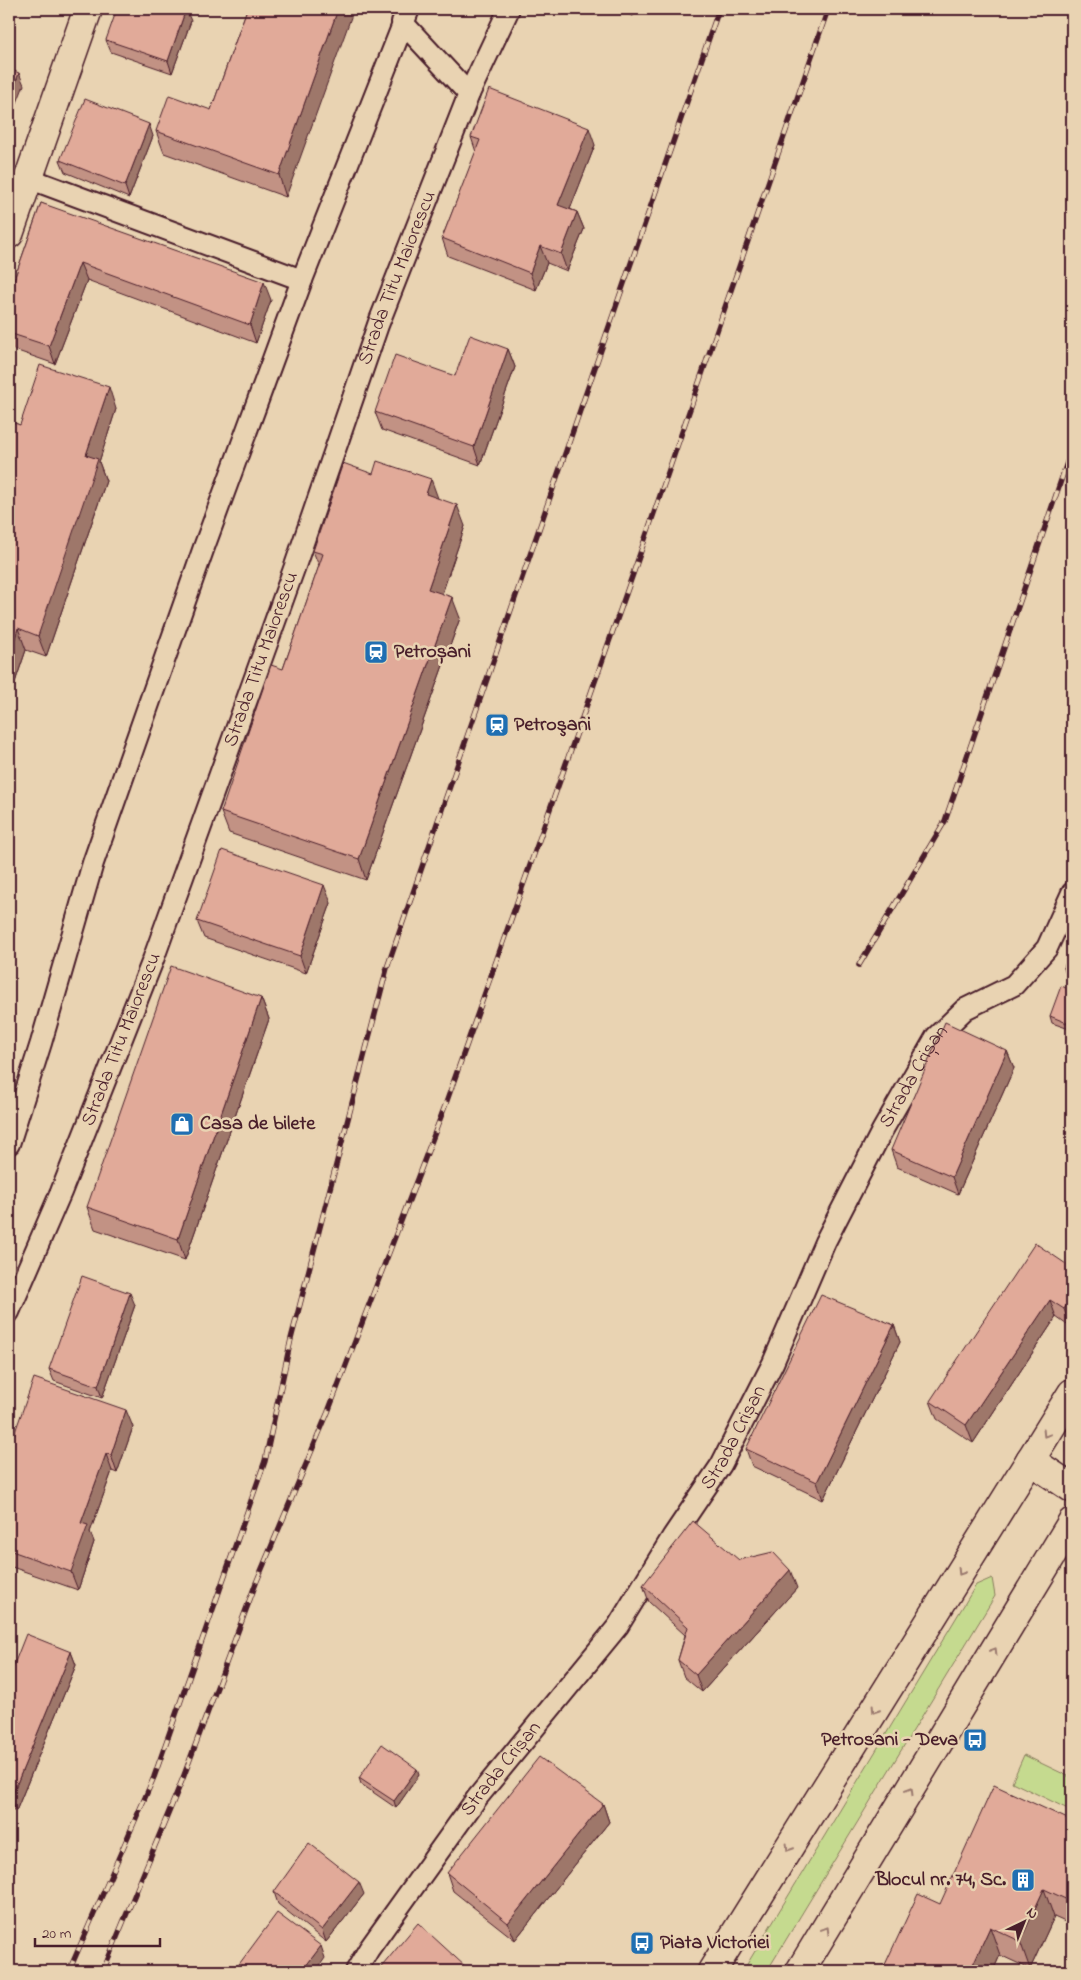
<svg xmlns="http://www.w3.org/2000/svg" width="1081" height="1980" viewBox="0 0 1081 1980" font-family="'Indie Flower',sans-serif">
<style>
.green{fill:#c5da8f;stroke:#887c5d}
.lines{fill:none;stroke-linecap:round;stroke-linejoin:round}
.service-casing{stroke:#4a1f2b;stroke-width:24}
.minor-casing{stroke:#4a1f2b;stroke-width:31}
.primary-casing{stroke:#4a1f2b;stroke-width:31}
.service{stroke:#e9d3b2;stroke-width:20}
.minor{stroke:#e9d3b2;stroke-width:28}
.primary{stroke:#e9d3b2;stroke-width:28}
.rail-casing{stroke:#4a1f2b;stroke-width:5.5}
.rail{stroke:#e9d3b2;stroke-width:4;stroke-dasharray:11;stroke-linecap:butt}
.wall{fill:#c29284;stroke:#4a1f2b}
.shaded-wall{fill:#9e776b;stroke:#4a1f2b}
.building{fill:#e1aa99;stroke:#4a1f2b}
.oneway{stroke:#9a796e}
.labels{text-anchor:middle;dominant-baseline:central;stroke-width:5;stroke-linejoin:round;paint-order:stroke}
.street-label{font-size:20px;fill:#4a1f2b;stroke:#e9d3b2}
.poi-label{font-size:20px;font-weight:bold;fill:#4a1f2b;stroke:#e9d3b2;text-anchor:start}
</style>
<rect width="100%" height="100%" fill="#e9d3b2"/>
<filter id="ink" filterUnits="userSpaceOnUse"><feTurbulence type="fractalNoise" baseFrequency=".02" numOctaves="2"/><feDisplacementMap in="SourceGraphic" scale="10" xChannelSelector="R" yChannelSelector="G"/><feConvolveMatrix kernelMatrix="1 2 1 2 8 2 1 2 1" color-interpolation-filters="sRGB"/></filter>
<g filter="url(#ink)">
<g class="green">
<path d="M992,1578l3,18 -228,375h-24l233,-386z"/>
<path d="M1024,1755l48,23v33l-60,-29z"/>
</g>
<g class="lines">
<g class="service-casing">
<g id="service">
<path d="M469,94l40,-85"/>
<path d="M28,178l274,102"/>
<path d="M9,1144l32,-101 52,-180 110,-313 99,-270 107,-271"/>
<path id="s1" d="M9,1312l52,-120 92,-232 142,-394 83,-241 91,-231 -67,-72"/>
<path id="s2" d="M356,1971l13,-22 108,-151 141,-172 55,-90 48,-71 52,-102 52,-121 57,-111 54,-94 29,-28 49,-24 33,-37 25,-55"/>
</g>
</g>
<g class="minor-casing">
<path id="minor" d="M9,234l79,-225"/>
</g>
<g class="primary-casing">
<g id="primary">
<path d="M1030,1460l42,28"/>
<path d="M712,1971l360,-578"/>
<path d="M800,1971l272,-449"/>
</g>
</g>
<use href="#service" class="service"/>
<use href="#minor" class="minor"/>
<use href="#primary" class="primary"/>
<g class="rail-casing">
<g id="rail">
<path d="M859,965l86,-144 127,-373"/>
<path d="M69,1971l85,-194 111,-316 26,-122 96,-371 332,-959"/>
<path d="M103,1971l80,-193 73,-195 72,-171 117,-306 189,-535 194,-562"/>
</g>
</g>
<use href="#rail" class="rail"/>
</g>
<g class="wall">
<path d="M247,9l39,188 -122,-44 -8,-22 55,-21z"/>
<path d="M615,9h21l-3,7z"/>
<path d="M191,21l-19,52 -61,-21 -5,-12z"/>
<path d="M153,136l-24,62 -64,-26 -5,-12z"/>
<path d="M471,137l124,8 -25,64 7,3 7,17 -17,42 -20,-8 -11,27 -88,-34 -6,-18 34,-86z"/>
<path d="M41,203l230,97 -15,43 -169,-63 -32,84 -46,-16v-54z"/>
<path d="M508,349l7,18 -35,98 -98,-35 -7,-18 80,-36z"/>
<path d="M116,409l-17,53 7,19 -60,176 -20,-7 -14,41 -3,-1v-269l11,4z"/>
<path d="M438,498l27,28 -23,68 18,24 -94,262 -137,-47 -8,-21 62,-143 36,-103 -6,-15z"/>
<path d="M331,903l-25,70 -102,-35 -7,-17z"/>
<path d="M1072,945v37l-4,-1 -4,-13z"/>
<path d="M1072,990v40l-20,-7 -2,-7z"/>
<path d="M261,998l8,21 -84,241 -90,-31 -8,-22z"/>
<path d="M1007,1051l7,17 -56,126 -61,-27 -6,-17z"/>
<path d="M1072,1268l-2,59 -14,-10 -83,126 -36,-24 -7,-18z"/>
<path d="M135,1305l-33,93 -48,-17 -5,-12z"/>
<path d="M894,1325l6,17 -77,158 -71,-34 -6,-17z"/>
<path d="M133,1427l-16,46 -5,-2 -22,61 4,10 -16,48 -69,-24v-117z"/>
<path d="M739,1560l58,28 -95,104 -18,-15 -6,-17 7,-25 -36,-33 -6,-17z"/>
<path d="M71,1652l5,13 -60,146 -7,-3v-131z"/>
<path d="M419,1775l-23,33 -35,-24 -2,-6z"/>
<path d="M603,1804l6,18 -94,118 -62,-49 -6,-18z"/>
<path d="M1072,1821v104l-18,-8 -24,52 -30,-14 -7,16h-111l58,-67z"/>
<path d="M274,1892l90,2 -38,48 -48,-38z"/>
</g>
<g class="shaded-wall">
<path d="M186,9l5,12 -19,52 -4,-12z"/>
<path d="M338,9h16l-68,188 -7,-22z"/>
<path d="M630,9h6l-3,7z"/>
<path d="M19,73l5,12 -15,38v-23z"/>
<path d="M149,124l4,12 -24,62 -4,-12z"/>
<path d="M589,128l6,17 -30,77 -7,-17z"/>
<path d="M577,212l7,17 -17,42 -6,-17z"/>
<path d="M540,246l7,17 -11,27 -6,-17z"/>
<path d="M80,263l7,17 -32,84 -6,-18z"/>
<path d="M264,282l7,18 -15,43 -6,-18z"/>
<path d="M508,349l7,18 -35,98 -6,-18z"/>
<path d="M109,387l7,22 -17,53 7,19 -60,176 -8,-21 48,-181z"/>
<path d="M431,479l8,22 -13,-7z"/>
<path d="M457,505l8,21 -29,85 -8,-22z"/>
<path d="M452,597l8,21 -94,262 -7,-21z"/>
<path d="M18,628l8,22 -14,41 -3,-10v-24z"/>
<path d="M324,885l7,18 -25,70 -6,-17z"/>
<path d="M261,998l8,21 -84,241 -7,-21z"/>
<path d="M1007,1051l7,17 -56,126 -6,-17z"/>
<path d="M130,1293l5,12 -33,93 -4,-12z"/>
<path d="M1072,1297v26l-2,4 -6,-18z"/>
<path d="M1050,1300l6,17 -83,126 -7,-18z"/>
<path d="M894,1325l6,17 -77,158 -6,-18z"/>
<path d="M126,1410l7,17 -16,46 -6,-18z"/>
<path d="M106,1454l6,17 -22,61 4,10 -16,48 -7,-18 10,-49z"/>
<path d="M790,1570l7,18 -95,104 -6,-17z"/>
<path d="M71,1652l5,13 -60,146 -5,-13z"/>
<path d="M417,1769l2,6 -23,33 -2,-7z"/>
<path d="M603,1804l6,18 -94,118 -7,-17z"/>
<path d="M359,1882l5,12 -38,48 -4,-12z"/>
<path d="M1044,1889l10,28 -24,52 -10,-28z"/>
<path d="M990,1927l10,28 -7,16h-23z"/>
<path d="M321,1946l4,12 -9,13h-14z"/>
</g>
<g class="building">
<path d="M117,9h69l-18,52 -62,-21z"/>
<path d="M247,9h91l-59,166 -123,-44 13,-36 42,15z"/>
<path d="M9,69l10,4 -10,27z"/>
<path d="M489,89l100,39 -31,77 19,7 -16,42 -21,-8 -10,27 -88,-35 38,-98 -9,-3z"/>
<path d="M85,99l64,25 -24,62 -65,-26z"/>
<path d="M41,203l223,79 -14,43 -170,-62 -31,83 -40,-13v-39z"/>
<path d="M470,335l38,14 -34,98 -99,-35 20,-57 60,21z"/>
<path d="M40,365l69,22 -23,68 12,4 -60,177 -20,-8 -9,29v-236l11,4z"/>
<path d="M377,461l54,18 -5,15 31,11 -29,84 24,8 -93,262 -138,-47 50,-147 12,4 40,-115 -10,-3 30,-88 30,11z"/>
<path d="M222,850l102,35 -24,71 -103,-35z"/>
<path d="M1072,945v27l-8,-4z"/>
<path d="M171,966l90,32 -83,241 -91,-32z"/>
<path d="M1061,986l11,4v35l-22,-9z"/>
<path d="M945,1022l62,29 -55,126 -61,-27z"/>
<path d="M1035,1243l37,25v29l-8,12 -14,-9 -84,125 -36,-24z"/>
<path d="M82,1276l48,17 -32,93 -49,-17z"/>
<path d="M821,1295l73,30 -77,157 -71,-33z"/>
<path d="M34,1378l92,32 -15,45 -5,-1 -25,69 7,2 -17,47 -62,-22v-101z"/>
<path d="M693,1521l46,39 34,-8 17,18 -94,105 -18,-15 10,-33 -45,-42z"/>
<path d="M26,1634l45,18 -60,146 -2,-1v-120z"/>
<path d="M382,1744l35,25 -23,32 -35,-23z"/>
<path d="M539,1757l64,47 -95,119 -61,-50z"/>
<path d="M994,1785l78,36v81l-28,-13 -24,52 -30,-14 -20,44h-88l36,-77 22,10z"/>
<path d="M309,1843l50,39 -37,48 -48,-38z"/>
<path d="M1072,1907v8l-3,-1z"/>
<path d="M277,1913l44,33 -19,25h-68z"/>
<path d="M418,1923l49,45 -2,3h-87z"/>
</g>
<defs><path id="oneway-chevron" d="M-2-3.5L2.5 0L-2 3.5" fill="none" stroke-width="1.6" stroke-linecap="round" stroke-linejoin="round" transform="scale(1.25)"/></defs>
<g class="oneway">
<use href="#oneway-chevron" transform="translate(1046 1434) rotate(122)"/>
<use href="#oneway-chevron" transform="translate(961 1572) rotate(122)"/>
<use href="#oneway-chevron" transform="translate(994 1651) rotate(-59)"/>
<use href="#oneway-chevron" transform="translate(875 1710) rotate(122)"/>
<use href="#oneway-chevron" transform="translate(910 1791) rotate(-59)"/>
<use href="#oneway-chevron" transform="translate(789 1848) rotate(122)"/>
<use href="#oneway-chevron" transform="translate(826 1930) rotate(-59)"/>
</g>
</g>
<defs>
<g id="station-square" transform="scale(1.25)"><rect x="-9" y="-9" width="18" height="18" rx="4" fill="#1f6fb2" stroke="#e9d3b2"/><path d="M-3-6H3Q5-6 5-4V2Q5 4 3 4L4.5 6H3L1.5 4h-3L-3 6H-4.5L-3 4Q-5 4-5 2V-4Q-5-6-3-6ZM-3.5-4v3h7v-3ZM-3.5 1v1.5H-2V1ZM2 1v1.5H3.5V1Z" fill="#fff"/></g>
<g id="shop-square" transform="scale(1.25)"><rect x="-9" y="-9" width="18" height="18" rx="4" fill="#1f6fb2" stroke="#e9d3b2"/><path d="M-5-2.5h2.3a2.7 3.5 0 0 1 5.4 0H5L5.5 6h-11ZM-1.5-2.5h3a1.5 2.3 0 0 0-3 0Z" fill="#fff"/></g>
<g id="bus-square" transform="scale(1.25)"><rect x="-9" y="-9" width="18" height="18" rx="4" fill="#1f6fb2" stroke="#e9d3b2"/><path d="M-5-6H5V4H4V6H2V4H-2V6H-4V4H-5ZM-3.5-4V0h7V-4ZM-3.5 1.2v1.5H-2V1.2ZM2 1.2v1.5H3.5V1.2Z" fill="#fff"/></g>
<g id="building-square" transform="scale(1.25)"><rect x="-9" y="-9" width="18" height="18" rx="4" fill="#1f6fb2" stroke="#e9d3b2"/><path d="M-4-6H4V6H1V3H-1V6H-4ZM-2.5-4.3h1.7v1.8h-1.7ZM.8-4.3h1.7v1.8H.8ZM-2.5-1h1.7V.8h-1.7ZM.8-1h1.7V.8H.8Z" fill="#fff"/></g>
</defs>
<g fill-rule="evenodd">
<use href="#station-square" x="376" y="652"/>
<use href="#station-square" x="497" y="725"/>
<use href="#shop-square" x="182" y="1124"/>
<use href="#bus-square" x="975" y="1740"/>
<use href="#building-square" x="1023" y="1880"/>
<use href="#bus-square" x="642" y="1943"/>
</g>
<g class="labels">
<g class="street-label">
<text stroke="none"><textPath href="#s1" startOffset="1105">Strada Titu Maiorescu</textPath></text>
<text stroke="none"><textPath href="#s1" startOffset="700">Strada Titu Maiorescu</textPath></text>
<text stroke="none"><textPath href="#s1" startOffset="295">Strada Titu Maiorescu</textPath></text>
<text stroke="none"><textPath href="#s2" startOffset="1059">Strada Crișan</textPath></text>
<text stroke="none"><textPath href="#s2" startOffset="655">Strada Crișan</textPath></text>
<text stroke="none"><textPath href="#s2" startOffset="249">Strada Crișan</textPath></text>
</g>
<g class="poi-label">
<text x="394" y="652">Petroșani</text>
<text x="514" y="725">Petroşani</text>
<text x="200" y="1124">Casa de bilete</text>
<text x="958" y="1740" text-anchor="end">Petrosani - Deva</text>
<text x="1006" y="1880" text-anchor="end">Blocul nr. 74, Sc.</text>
<text x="660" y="1943">Piata Victoriei</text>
</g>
</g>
<rect width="1081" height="1980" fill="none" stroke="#e9d3b2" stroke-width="30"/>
<rect x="15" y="15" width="1051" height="1950" fill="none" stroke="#4a1f2b" stroke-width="2" filter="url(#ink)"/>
<g transform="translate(1024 1922) rotate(43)" stroke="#e9d3b2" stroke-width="4" paint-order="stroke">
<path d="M0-4L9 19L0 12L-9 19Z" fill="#4a1f2b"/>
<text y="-8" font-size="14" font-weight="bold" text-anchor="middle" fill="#4a1f2b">N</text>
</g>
<path d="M35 1938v8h125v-8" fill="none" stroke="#4a1f2b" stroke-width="2.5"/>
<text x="42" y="1938" font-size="15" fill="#4a1f2b" stroke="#e9d3b2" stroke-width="4" paint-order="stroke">20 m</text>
</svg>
